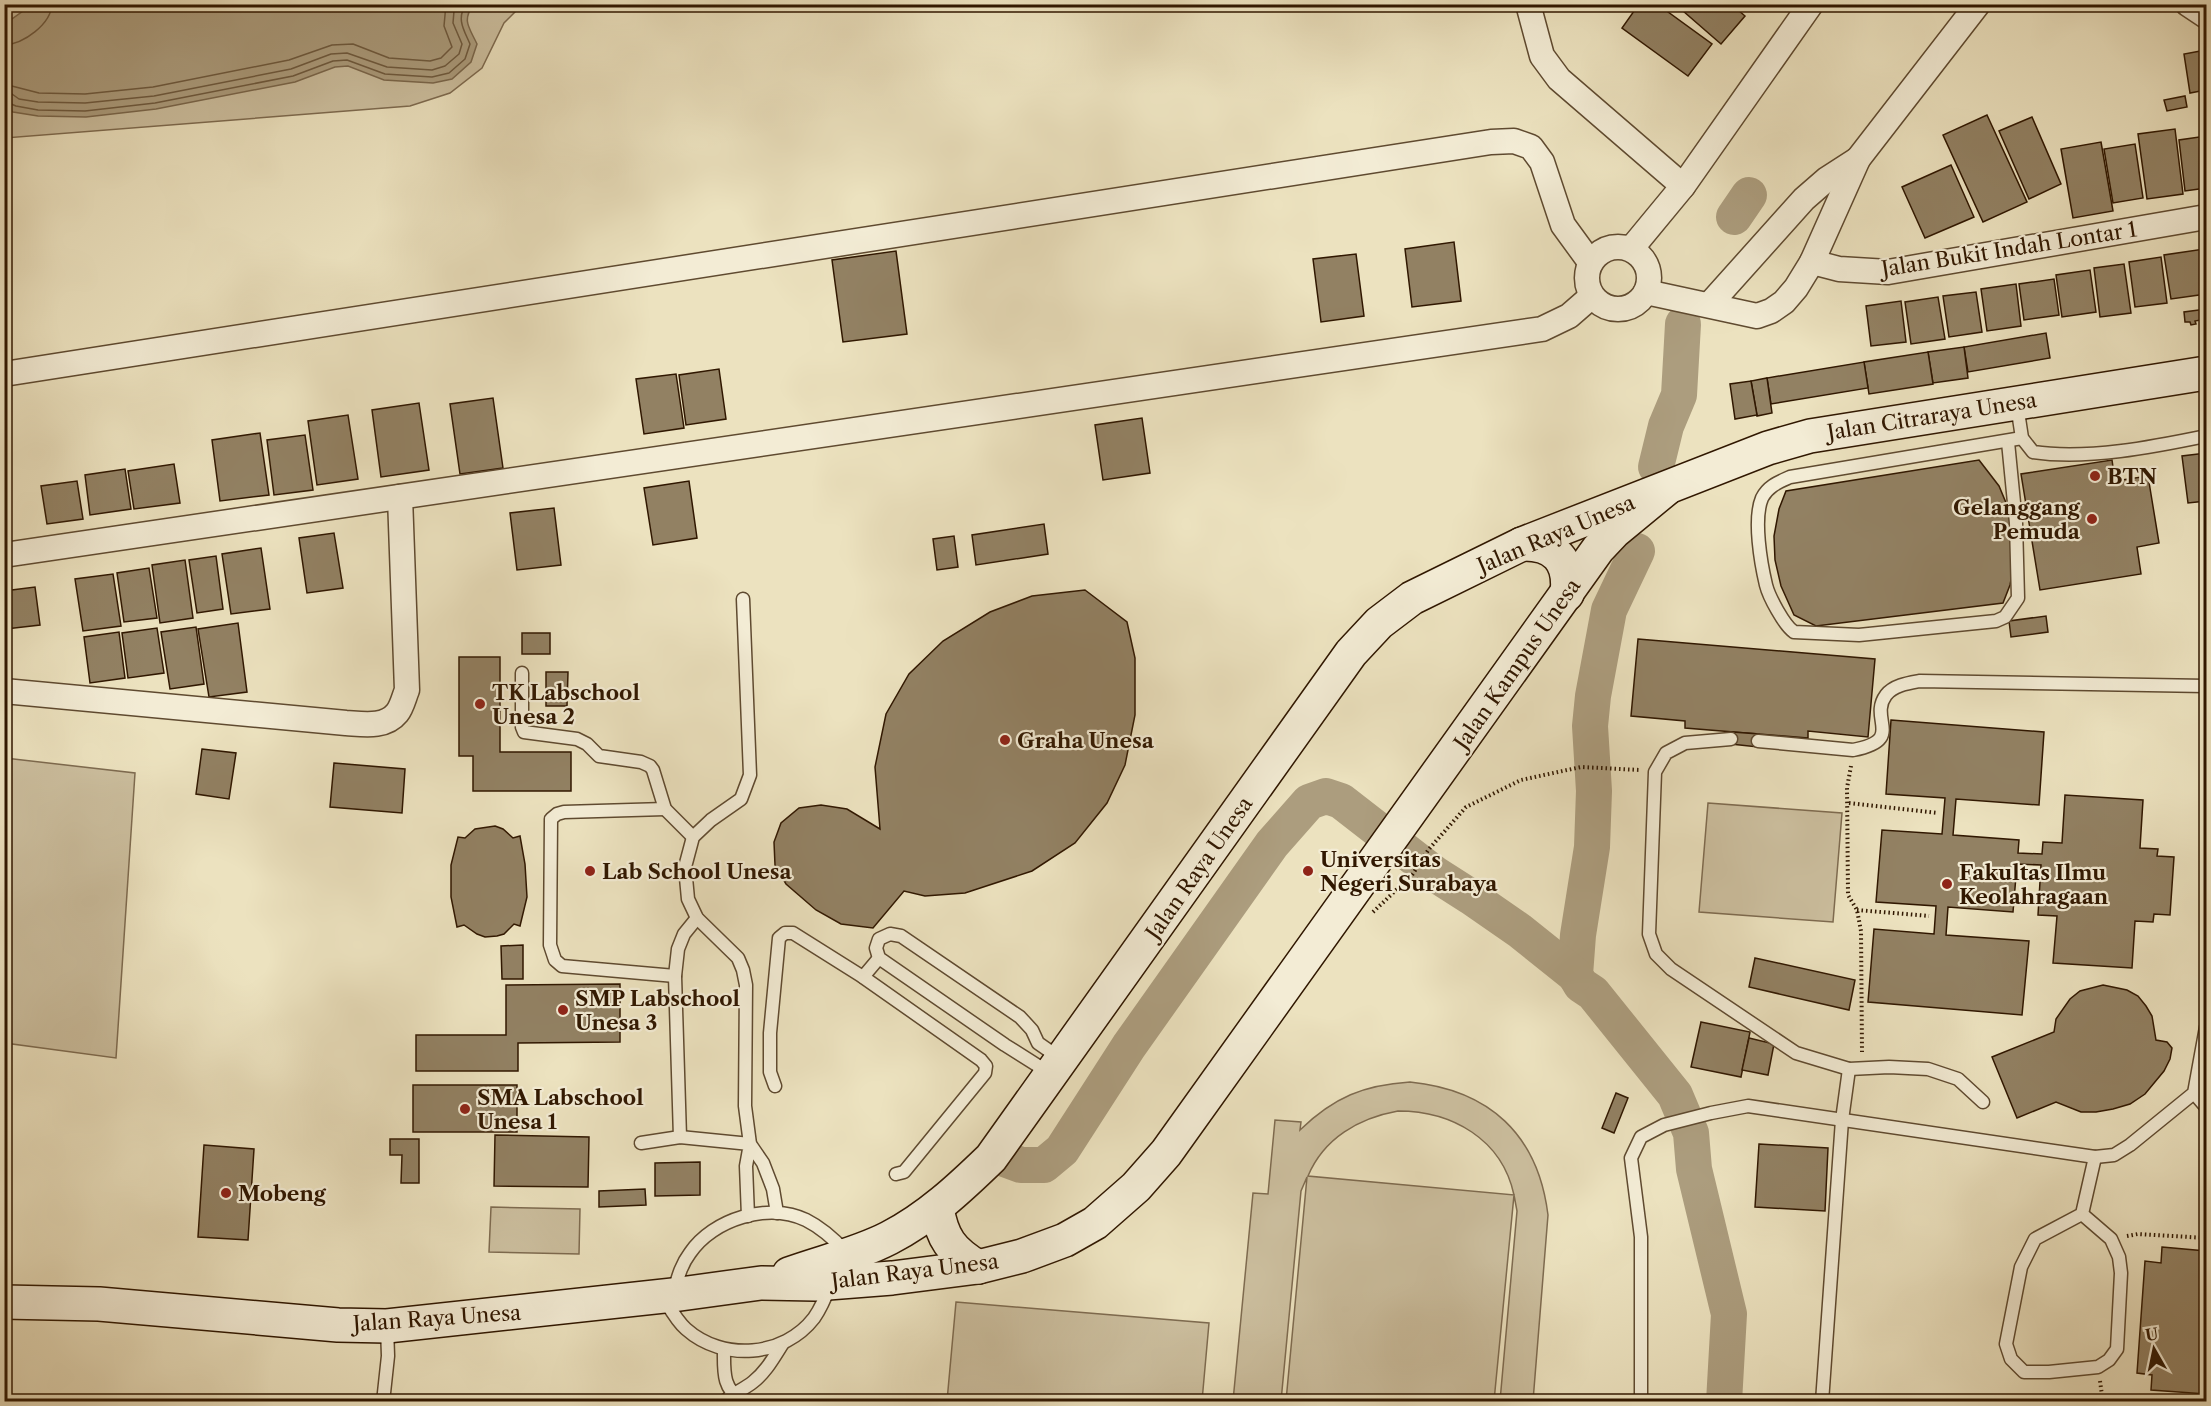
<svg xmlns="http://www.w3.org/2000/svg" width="2211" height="1406" viewBox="0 0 2211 1406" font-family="'Libre Caslon Text',serif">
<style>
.green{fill:#ccbf9f;stroke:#7e6b50;stroke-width:1.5;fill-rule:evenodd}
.water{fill:#ac9d7e;stroke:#7a674c;stroke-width:1.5}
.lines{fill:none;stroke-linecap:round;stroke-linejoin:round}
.shore{stroke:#6e5a3f;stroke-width:1.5}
.river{stroke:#ac9d7e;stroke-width:36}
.building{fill:#928163;stroke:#301700;stroke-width:1.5}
.lane-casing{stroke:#5f4a30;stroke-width:15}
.street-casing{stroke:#5f4a30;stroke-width:27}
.secondary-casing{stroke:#301700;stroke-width:36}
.path{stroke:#301700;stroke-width:4;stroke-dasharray:1.5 3;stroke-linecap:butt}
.lane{stroke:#f3ecd5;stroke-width:12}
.street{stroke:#f3ecd5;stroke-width:24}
.secondary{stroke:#f3ecd5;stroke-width:33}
.poi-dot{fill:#8f2418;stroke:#f3ecd5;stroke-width:2}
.labels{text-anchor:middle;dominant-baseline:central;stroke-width:4.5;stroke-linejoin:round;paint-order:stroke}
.street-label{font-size:21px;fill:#301700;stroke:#f3ecd5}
.poi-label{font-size:21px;font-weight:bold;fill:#301700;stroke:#f3ecd5;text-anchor:start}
</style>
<rect width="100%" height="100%" fill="#ece2bf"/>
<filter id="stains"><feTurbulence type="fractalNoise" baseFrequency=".00333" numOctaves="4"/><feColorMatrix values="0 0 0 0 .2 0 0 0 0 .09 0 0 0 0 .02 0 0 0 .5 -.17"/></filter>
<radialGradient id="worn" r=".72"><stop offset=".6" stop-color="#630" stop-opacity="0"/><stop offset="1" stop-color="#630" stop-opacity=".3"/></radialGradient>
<g class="green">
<path d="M5,5h517l-18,18 -22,45 -32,25 -40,13 -405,32z"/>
<path d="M5,758l130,15 -19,285 -111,-15z"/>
<path d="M1708,803l134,10 -9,109 -134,-10z"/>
<path d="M1410,1082c79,8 128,52 138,133l-15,186h-33l17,-190 -3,-16 -20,206h-208l21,-224 -6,14 -20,210h-48l20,-208 15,1 7,-74 26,2 -1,8c34,-33 64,-45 110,-48zM1398,1111c54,0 104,28 116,84l-206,-19c16,-38 51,-58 90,-65z"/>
<path d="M491,1207l89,2 -1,45 -90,-2z"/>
<path d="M956,1302l253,21 -7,78h-255z"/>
</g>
<path class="water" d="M33,4l440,1c-11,16 -4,22 4,39l-6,18 -19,17 -19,4 -49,-3 -36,-14 -13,1 -40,15 -139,27 -70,8 -48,-1 -25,-4 -9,-7 1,-81z"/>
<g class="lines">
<g class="shore">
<path d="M4,45c20,-1 47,-21 48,-41"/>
<path d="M4,84l35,9 46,1 68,-7 136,-27 43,-15 21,-1 36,14 41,3 11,-3 11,-11 -8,-21 2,-22"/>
<path d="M4,93l8,1 7,5 19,3 47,1 69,-7 137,-27 40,-15 16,-1 40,14 45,3 13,-4 14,-12 3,-10 -9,-21 1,-12 3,-7"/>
<path d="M4,101l12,5 22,4 47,1 70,-8 138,-27 40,-15 14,-1 38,14 47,3 17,-4 16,-14 5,-15c-6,-14 -14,-25 -4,-40"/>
</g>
<g class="river">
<path d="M1734,217l15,-22"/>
<path d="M1656,467l10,-41 13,-31 4,-71"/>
<path d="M1637,551l-28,59 -16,86 -3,30 4,65 -2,56 -14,88 -3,40 6,10 12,8 82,102 16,38 3,36 35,145 -5,88"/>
<path d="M1002,1158l19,7h23l18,-15 67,-104 143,-202 37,-42 17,-6 15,5 94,73 36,23 49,34 55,44"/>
</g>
</g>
<g class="building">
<path d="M1639,4h18l55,40 -24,32 -66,-48z"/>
<path d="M1675,4h56l14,12 -24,28z"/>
<path d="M2206,50v40l-16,3 -6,-39z"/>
<path d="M2185,96l2,11 -20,4 -3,-11z"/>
<path d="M1987,115l40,87 -44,20 -40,-87z"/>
<path d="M2032,117l29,67 -32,15 -30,-68z"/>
<path d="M2175,129l8,65 -36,5 -9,-65z"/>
<path d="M2206,136v52l-21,3 -6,-51z"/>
<path d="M2101,142l12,69 -40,7 -12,-69z"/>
<path d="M2135,144l8,54 -30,5 -9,-54z"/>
<path d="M1951,165l23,52 -49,21 -23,-51z"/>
<path d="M1454,242l7,59 -49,6 -7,-58z"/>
<path d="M2204,249l2,18v27l-35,5 -7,-44z"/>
<path d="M896,251l11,83 -64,8 -11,-82z"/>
<path d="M1356,254l8,62 -43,6 -8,-63z"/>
<path d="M2161,257l6,46 -32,4 -6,-45z"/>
<path d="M2124,264l7,49 -31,4 -6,-49z"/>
<path d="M2090,270l6,42 -34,5 -6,-42z"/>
<path d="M2054,279l5,36 -35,5 -5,-36z"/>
<path d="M2016,284l5,42 -34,5 -6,-42z"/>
<path d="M1976,292l6,40 -33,5 -6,-41z"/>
<path d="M1938,297l7,42 -34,5 -6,-42z"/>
<path d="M1901,301l5,41 -35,4 -5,-40z"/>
<path d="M2206,309v13l-1,-3 -10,2 1,3 -5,1 -1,-3h-5l-1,-10z"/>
<path d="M2046,333l4,25 -82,14 -4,-25z"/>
<path d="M1964,347l4,31 -35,5 -5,-31z"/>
<path d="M1928,352l5,32 -64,10 -5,-32z"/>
<path d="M1864,362l4,26 -97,16 -4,-26z"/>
<path d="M719,369l7,50 -40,6 -7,-50z"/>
<path d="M676,374l8,54 -40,6 -8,-55z"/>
<path d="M1767,378l5,35 -15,3 -6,-35z"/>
<path d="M1751,381l6,34 -22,4 -5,-35z"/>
<path d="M493,398l10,70 -43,6 -10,-70z"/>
<path d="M419,403l10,67 -48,7 -9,-67z"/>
<path d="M348,415l10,64 -41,6 -9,-64z"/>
<path d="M1142,418l8,55 -47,7 -8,-55z"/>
<path d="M260,433l9,62 -49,6 -8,-61z"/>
<path d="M305,435l8,55 -39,5 -7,-55z"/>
<path d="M2206,453v48l-18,2 -6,-47z"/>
<path d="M1979,460l20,26 10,24 6,49 -5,26 -7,18 -187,23 -22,-11 -13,-29 -6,-26 -1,-24 5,-27 7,-18z"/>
<path d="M2112,460l3,21 33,-5 11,67 -22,4 4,27 -101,16 -19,-116z"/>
<path d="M174,464l6,39 -46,6 -6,-38z"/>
<path d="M125,469l6,40 -41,6 -5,-40z"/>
<path d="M77,481l6,38 -36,5 -6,-38z"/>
<path d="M689,481l8,57 -44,7 -9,-57z"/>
<path d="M554,508l7,57 -44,5 -7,-57z"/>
<path d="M1044,524l4,30 -72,11 -4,-30z"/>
<path d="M334,533l9,55 -36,5 -8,-55z"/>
<path d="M954,536l4,31 -21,3 -4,-31z"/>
<path d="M261,548l9,61 -39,5 -9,-60z"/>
<path d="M216,556l7,53 -26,4 -8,-53z"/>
<path d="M185,560l8,58 -33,5 -8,-58z"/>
<path d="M149,568l8,50 -33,4 -7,-49z"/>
<path d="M113,574l8,52 -38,5 -8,-52z"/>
<path d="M35,587l5,38 -34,4 -2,-38z"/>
<path d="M1085,590l42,32 8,36v57l-10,50 -18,38 -32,40 -43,28 -67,22 -40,3 -21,-5 -31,37 -32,-4 -25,-14 -30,-26 -11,-19 -1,-23 7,-19 18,-15 22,-3 26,4 33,20 -5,-62 11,-53 23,-40 34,-33 47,-29 42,-16z"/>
<path d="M2046,616l2,16 -37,5 -2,-16z"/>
<path d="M238,623l9,69 -38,5 -11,-68z"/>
<path d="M196,627l8,57 -34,5 -9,-57z"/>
<path d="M157,628l7,45 -36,5 -6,-45z"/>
<path d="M119,632l6,46 -35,5 -6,-46z"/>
<rect x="522" y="633" width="28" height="21"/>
<path d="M1638,639l237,20 -7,78 -60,-6v7l-123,-10v-7l-54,-5z"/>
<path d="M459,657h41v95h71v39h-98v-35h-14z"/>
<path d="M546,672h22l-1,34h-21z"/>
<path d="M1891,720l153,12 -5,73 -83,-6 -3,36 66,5 -1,13 24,1 1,-12 19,1 3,-48 78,5 -3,48 18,1 -1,7 17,1 -4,58 -16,-1 -1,8 -18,-1 -3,47 -79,-5 4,-47 -19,-1 3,-50 -24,-1 -4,48 -65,-5 -2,28 83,6 -7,74 -154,-13 6,-73 60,5 2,-28 -60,-4 6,-72 60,4 3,-36 -59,-4z"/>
<path d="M1732,732l27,2 -1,13 -27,-3z"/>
<path d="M202,749l34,4 -7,46 -33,-5z"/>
<path d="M334,763l71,6 -3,44 -72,-6z"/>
<path d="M495,826l8,3 10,9 7,-2 5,28 2,33 -7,29 -6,-2 -10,10 -7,2 -12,1 -8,-3 -13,-9 -7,2 -6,-30v-32l7,-28 7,1 10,-9z"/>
<path d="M523,945v34h-21l-1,-33z"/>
<path d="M1755,958l100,22 -6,30 -100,-23z"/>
<path d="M620,984v58l-102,1v28h-102v-36h90v-50z"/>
<path d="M2103,985l24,5 11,6 8,10 6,10 4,24 11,2 5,6 -2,11 -6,12 -19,23 -15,10 -17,5 -17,3h-15l-25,-10 -39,16 -25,-61 62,-25 2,-13 14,-20 10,-8z"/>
<path d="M1701,1022l49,10 -9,45 -50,-10z"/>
<path d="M1749,1038l25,6 -6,31 -26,-5z"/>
<rect x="413" y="1085" width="104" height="47"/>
<path d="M1616,1093l12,5 -14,35 -12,-5z"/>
<path d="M495,1135l94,2 -1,50 -94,-1z"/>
<path d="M390,1139h29v44h-18l1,-28h-12z"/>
<path d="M1759,1144l69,4 -3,63 -70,-4z"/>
<path d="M204,1145l50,4 -6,91 -50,-3z"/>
<path d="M700,1162v33l-45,1v-33z"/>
<path d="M645,1189l1,16 -47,2v-16z"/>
<path d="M2162,1247l44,4v143l-55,-4 1,-15 -15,-2 8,-112 16,2z"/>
</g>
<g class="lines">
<g class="lane-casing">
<g id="lane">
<path d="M2017,405l5,33 11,14c54,8 120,-5 173,-16"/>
<path d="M2008,442l8,81 2,75 -13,19 -9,4 -137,14 -65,-3c-10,-7 -25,-35 -28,-47 -5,-21 -13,-66 -4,-87 6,-12 17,-16 28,-21l232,-39"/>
<path d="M743,599l7,176 -9,24 -30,21 -18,17 -8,30 3,32 9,19 41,40 5,12 3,15 -1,121 5,38 13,19 10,26 4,24"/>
<path d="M522,673v54l2,5 53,7 10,5 12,12 42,6 9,4 3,4 12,39 28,28"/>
<path d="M1731,739l-46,4 -19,10 -11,19 -6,162 7,20 15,15 125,84 53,16 40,-2 39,2 30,10 25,23"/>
<path d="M1758,741l95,9c53,-10 15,-31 33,-55 8,-10 23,-12 34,-14l286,5"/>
<path d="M665,809l-101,3 -7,2 -6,5 -1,126 5,15 7,6 113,10"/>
<path d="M863,977l16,-19"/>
<path d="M1051,1074l-46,-29 -126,-87 -3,-10 3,-9 11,-5 11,2 119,81 12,13 6,13 23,16"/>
<path d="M775,1086l-5,-14v-39l9,-95 6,-5h8l70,44 118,83 5,6 -1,7 -81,99 -8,2"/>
<path d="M2194,1093l12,14"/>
<path d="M680,1137l-5,-161 3,-27 6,-15 13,-16"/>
<path d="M641,1143l39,-6 70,7 -4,22 2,50"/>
<path d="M2082,1214l29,25 8,18 2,16 -4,76 -8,11 -11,7 -49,5h-25l-13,-13 -5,-15 15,-77 14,-28 47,-25 13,-57"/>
<path d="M674,1291c4,-14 7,-26 16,-38 23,-34 78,-51 116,-33 16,8 28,19 40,32"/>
<path d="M665,1300c6,10 12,21 21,29 37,33 98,28 128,-11 7,-10 12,-22 16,-33"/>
<path d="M724,1349c0,23 -2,39 19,53"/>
<path d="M383,1402l5,-46 -1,-29"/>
<path d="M724,1402c9,-9 19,-12 29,-20 13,-10 21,-25 30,-39"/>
<path d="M1641,1402v-165l-10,-79 10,-21 23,-12 47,-12 37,-7 347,51 19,-2 16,-10 64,-52 12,-66"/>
<path d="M1822,1402l20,-282 7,-51"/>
</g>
</g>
<g class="street-casing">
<g id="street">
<path d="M1528,4l14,52 17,23 124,107"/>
<path d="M2188,4l18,12"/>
<circle cx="1618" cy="278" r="31"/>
<path d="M1631,249l52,-63 128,-182"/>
<path d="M1812,262l27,7 49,3 318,-55"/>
<path d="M1646,292l111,24 14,-5 13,-9 12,-14 16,-26 46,-103 120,-155"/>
<path d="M1709,305l95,-106 23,-20 31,-20"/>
<path d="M4,374l1487,-232 23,-1 17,6 11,15 21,63 27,37"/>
<path d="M4,555l1538,-226 27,-13 23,-20"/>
<path d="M4,691l342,32c17,1 39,5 51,-10 5,-6 7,-16 10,-23l-7,-193"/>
</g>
</g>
<g class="secondary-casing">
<g id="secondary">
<path d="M1522,544c33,-1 49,17 45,50"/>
<path d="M937,1208c5,30 14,43 41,59"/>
<path d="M789,1274c33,-12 69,-20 100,-36 39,-20 71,-50 102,-80l360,-505 28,-30 33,-25 110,-54 246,-96 42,-12 396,-63"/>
<path d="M4,1302l95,2 239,21 49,1 286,-31 88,-12 54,1 77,-6 86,-11 44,-11 43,-16 30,-17 41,-36 30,-34 432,-604 17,-18 51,-42"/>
</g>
</g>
<g class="path">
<path d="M1851,766l-4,22 1,107 9,15 4,21 1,121"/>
<path d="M1849,803l89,10"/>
<path d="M1857,910l72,6"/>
<path d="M1373,912l39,-37 17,-26 37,-42 55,-27 60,-13 59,3"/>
<path d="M2127,1236l11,-2 68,4"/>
<path d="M2100,1381l3,21"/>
</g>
<use href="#lane" class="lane"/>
<use href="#street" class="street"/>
<use href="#secondary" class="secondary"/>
</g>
<g class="poi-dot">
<circle cx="2095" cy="476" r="6"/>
<circle cx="2092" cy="519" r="6"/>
<circle cx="480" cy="704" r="6"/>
<circle cx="1005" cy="740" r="6"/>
<circle cx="590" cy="871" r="6"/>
<circle cx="1308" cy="871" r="6"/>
<circle cx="1947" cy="884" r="6"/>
<circle cx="563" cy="1010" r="6"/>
<circle cx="465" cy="1109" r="6"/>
<circle cx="226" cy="1193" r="6"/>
</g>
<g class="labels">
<g class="street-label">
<text transform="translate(2009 249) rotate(-9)">Jalan Bukit Indah Lontar 1</text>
<text transform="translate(1932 416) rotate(-9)">Jalan Citraraya Unesa</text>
<text transform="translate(1556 534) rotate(-23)">Jalan Raya Unesa</text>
<text transform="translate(1517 664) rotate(-55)">Jalan Kampus Unesa</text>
<text transform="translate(1199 868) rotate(-55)">Jalan Raya Unesa</text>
<text transform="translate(915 1271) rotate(-7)">Jalan Raya Unesa</text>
<text transform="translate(437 1318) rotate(-4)">Jalan Raya Unesa</text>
</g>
<g class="poi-label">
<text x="2107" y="476">BTN</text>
<text x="2080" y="507" text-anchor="end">Gelanggang<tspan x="2080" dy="24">Pemuda</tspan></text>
<text x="492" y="692">TK Labschool<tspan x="492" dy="24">Unesa 2</tspan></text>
<text x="1017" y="740">Graha Unesa</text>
<text x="1320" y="859">Universitas<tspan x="1320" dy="24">Negeri Surabaya</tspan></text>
<text x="602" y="871">Lab School Unesa</text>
<text x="1959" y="872">Fakultas Ilmu<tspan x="1959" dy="24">Keolahragaan</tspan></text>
<text x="575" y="998">SMP Labschool<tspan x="575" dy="24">Unesa 3</tspan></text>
<text x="477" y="1097">SMA Labschool<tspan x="477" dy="24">Unesa 1</tspan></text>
<text x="238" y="1193">Mobeng</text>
</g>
</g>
<rect width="2211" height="1406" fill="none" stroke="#ece2bf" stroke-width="24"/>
<rect x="6" y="6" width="2199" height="1394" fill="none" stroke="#301700" stroke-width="3"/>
<rect x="12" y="12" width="2187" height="1382" fill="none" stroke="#301700" stroke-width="1.5"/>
<g transform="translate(2154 1349) rotate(351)" stroke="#f3ecd5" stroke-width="4.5" paint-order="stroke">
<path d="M0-4.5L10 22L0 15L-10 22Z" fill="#301700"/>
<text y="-9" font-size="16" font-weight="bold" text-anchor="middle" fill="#301700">U</text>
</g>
<rect width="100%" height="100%" filter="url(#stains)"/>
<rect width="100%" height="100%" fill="url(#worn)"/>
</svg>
